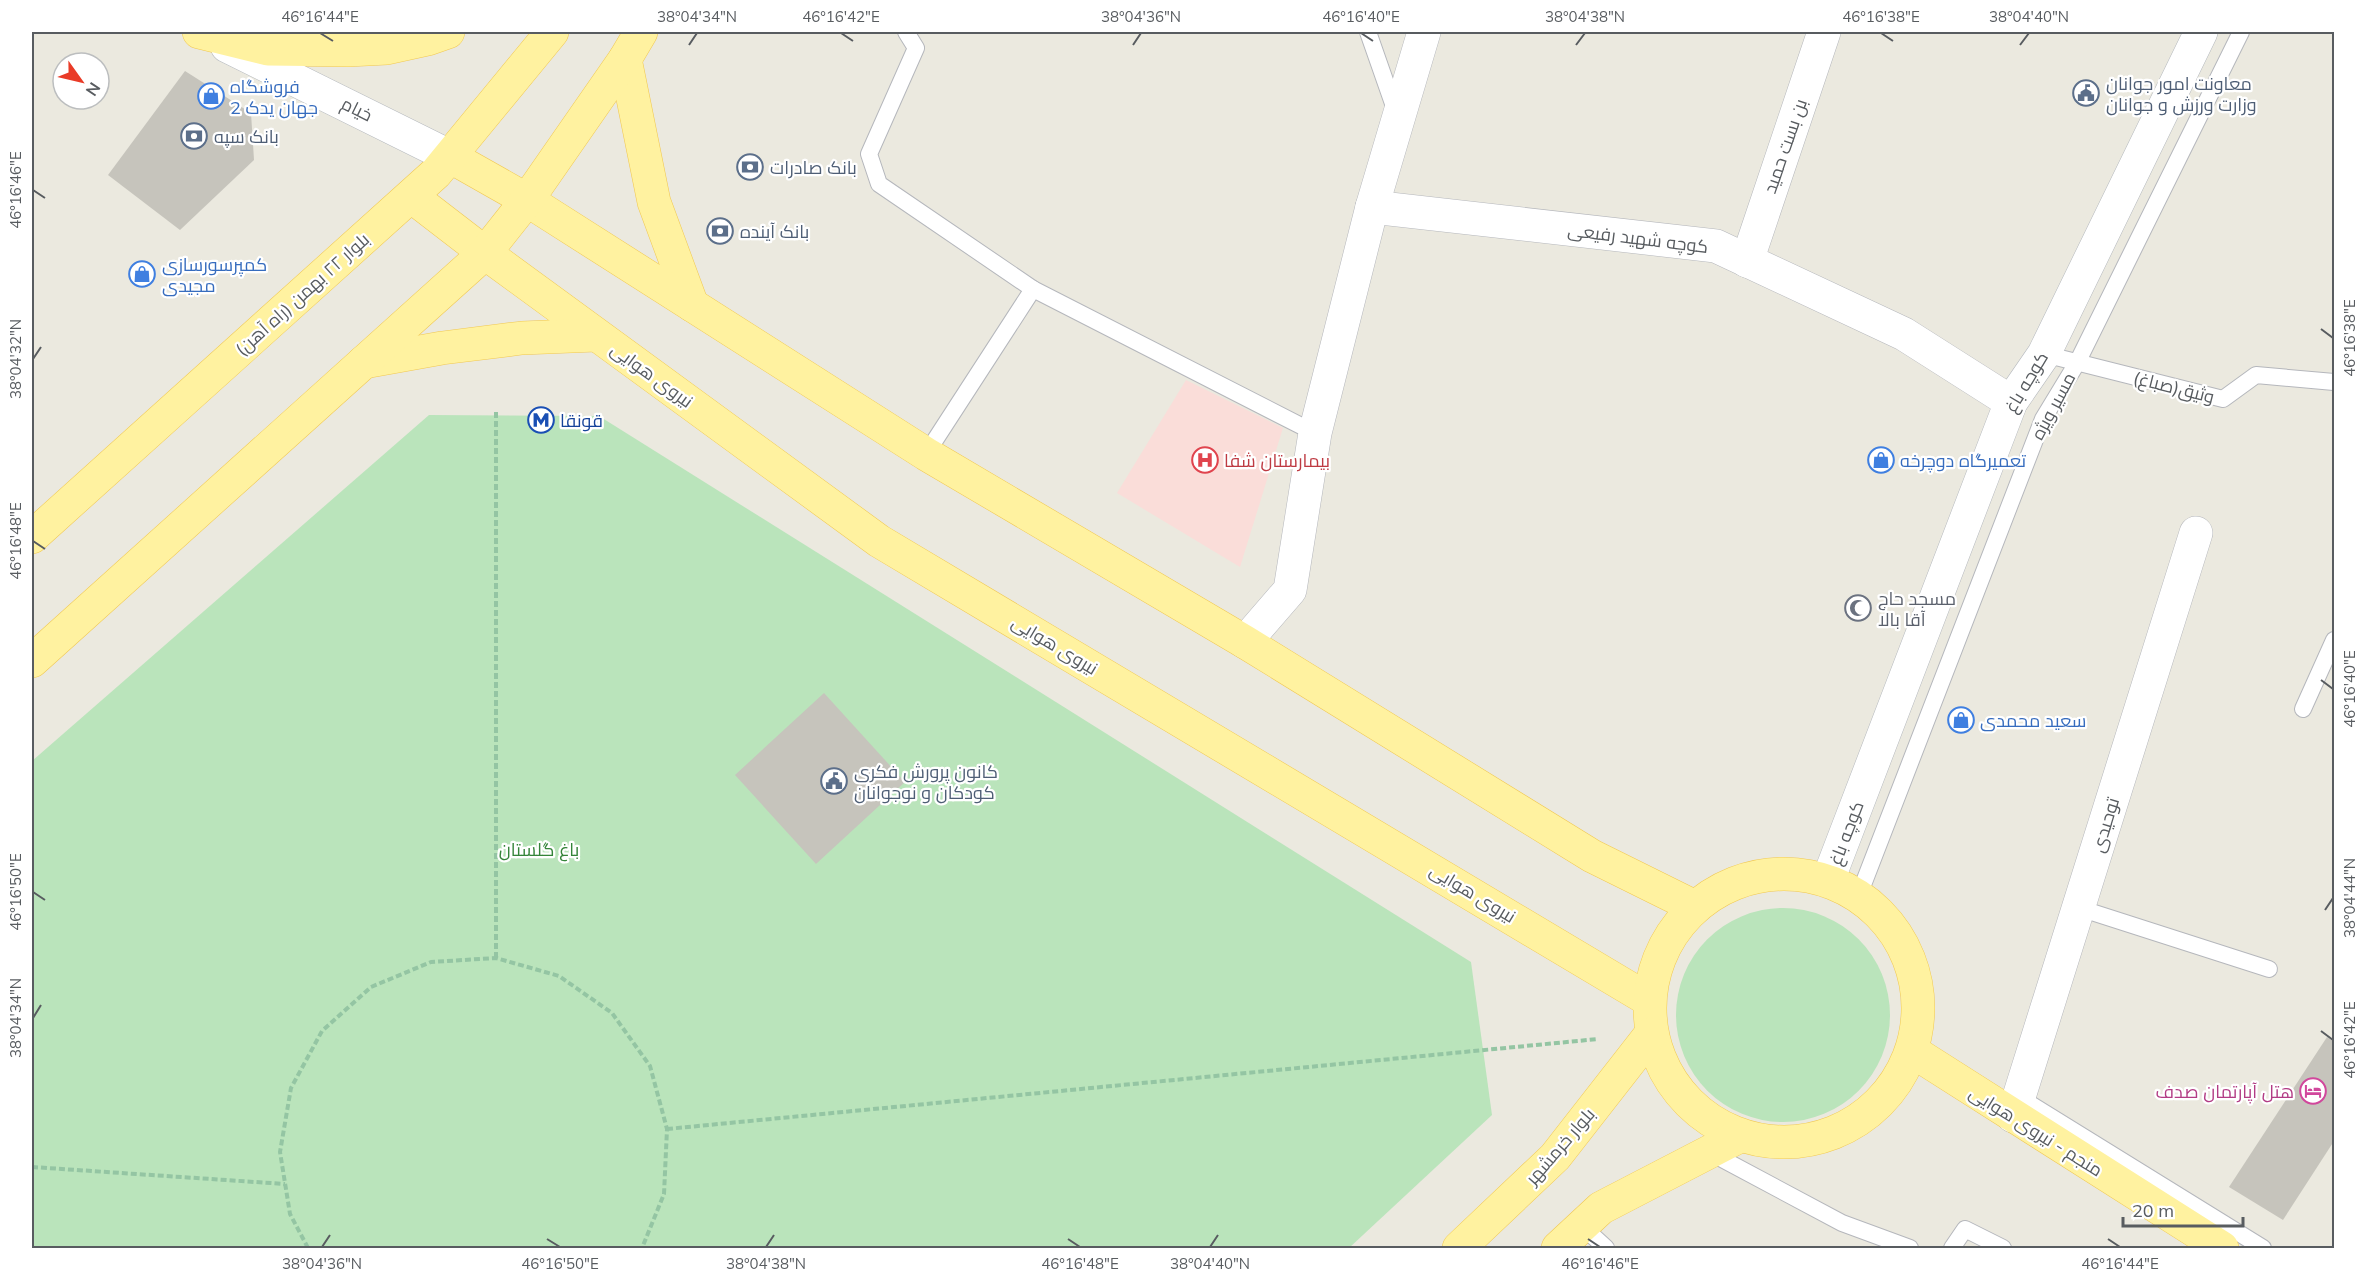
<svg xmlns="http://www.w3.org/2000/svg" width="2366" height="1280" viewBox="0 0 2366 1280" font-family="Mulish,Cairo,sans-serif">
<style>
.medical{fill:#faddd9}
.green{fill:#bae4bb}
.building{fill:#c6c4bc}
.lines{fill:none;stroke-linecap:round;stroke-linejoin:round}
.lane-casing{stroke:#b5b7bc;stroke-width:18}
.street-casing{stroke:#b5b7bc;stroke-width:34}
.secondary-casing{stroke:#b5b9be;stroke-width:34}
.primary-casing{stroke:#f1c852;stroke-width:34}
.path{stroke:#94c5a3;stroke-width:4;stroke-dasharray:6 3;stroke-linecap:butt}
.lane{stroke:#fff;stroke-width:16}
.street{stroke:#fff;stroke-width:33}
.secondary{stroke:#fff;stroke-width:33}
.primary{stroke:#fff2a0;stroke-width:33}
.ticks{fill:none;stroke:#585c60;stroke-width:2}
.labels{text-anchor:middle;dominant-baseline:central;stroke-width:4.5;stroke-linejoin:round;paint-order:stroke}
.service-label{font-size:18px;fill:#4e5e75;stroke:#fff;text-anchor:start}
.shop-label{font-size:18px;fill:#366cbe;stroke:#fff;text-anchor:start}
.street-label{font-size:18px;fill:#585c60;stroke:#fff}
.transit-label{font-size:18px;fill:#164399;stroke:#fff;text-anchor:start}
.health-label{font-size:18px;fill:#be3a42;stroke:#fff;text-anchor:start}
.worship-label{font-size:18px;fill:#5b616d;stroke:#fff;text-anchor:start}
.park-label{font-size:18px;fill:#348439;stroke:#fff}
.hotel-label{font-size:18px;fill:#b23c85;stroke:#fff;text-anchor:end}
.neatline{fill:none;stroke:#585c60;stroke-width:2}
.ticks-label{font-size:15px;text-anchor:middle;fill:#585c60}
</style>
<rect width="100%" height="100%" fill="#ebe9df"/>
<path class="medical" d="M1186,380l97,48 -43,139 -123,-74z"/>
<g class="green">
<path d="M429,415l170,1 872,546 21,153 -143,133h-1317v-487z"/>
<circle cx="1783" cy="1015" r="107"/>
</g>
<g class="building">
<path d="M185,71l66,42 3,47 -74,70 -72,-55z"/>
<path d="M824,693l81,89 -89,82 -81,-89z"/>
<path d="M2327,1037l7,5v99l-51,79 -54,-33z"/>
</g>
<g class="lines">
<g class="lane-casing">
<g id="lane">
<path d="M906,32l10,16 -47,106 10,30 154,105 282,144"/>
<path d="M1368,32l28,80"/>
<path d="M2044,354l179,45 33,-24 78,7"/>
<path d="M926,454l107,-165"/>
<path d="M2303,709l31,-69"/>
<path d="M1859,895l184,-476 34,-56 164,-331"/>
<path d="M2079,908l190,61"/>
<path d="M2014,1094l249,154"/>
<path d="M1709,1152l133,71 68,25"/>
<path d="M1582,1226l24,22"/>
<path d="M1952,1248l13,-19 38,19"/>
</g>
</g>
<g class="street-casing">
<g id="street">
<path d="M1372,207l344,39 188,88 107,68"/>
<path d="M1747,261l77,-229"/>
<path d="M1245,642l45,-52 25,-157 57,-226 52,-175"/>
<path d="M2013,1116l183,-583"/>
</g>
</g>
<g class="secondary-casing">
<g id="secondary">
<path d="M227,46l224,111"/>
<path d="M1828,880l183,-478 33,-48 157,-322"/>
</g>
</g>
<g class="primary-casing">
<g id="primary">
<path d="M199,32l69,17 80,1 39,-2 41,-9 20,-7"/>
<path d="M625,59l29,143 38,103"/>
<path d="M451,157l76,43 399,254 319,188 347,214 103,51"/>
<path d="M411,196l74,57 394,288 770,459"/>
<path d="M364,362l78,-14 80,-10 74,-3"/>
<path d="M32,537l404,-364 116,-141"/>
<path d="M32,661l453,-408 42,-53 98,-141 16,-27"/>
<circle cx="1784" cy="1008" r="134"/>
<path d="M1912,1051l310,197"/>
<path d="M1459,1248l96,-91 96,-123"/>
<path d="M1558,1248l43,-40 139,-72"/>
</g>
</g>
<g class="path">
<path d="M496,958v-549"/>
<path d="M667,1129l931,-90"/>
<path d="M32,1167l253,17"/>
<path d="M308,1248l-18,-34 -10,-62 11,-64 31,-57 49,-44 60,-25 65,-4 63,18 53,37 38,53 17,63 -3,65 -22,54"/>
</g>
<use href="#lane" class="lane"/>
<use href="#street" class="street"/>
<use href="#secondary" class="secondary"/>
<use href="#primary" class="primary"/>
</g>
<path class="ticks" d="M320,33l13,8M841,33l12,8M1361,33l12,8M1881,33l12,8M689,45l8,-12M1133,45l8,-12M1576,45l9,-12M2020,45l9,-12M33,190l12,8M2321,329l12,9M33,359l8,-12M33,541l12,8M2321,680l12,9M33,892l12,8M2325,910l8,-12M33,1018l8,-13M2321,1031l12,9M547,1239l13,8M1068,1239l12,8M1588,1239l12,8M2108,1239l12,8M322,1247l8,-12M766,1247l8,-12M1210,1247l8,-12"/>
<defs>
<g id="civic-ring" transform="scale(1.35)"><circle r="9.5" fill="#fff" stroke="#5c6f8a" stroke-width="1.5"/><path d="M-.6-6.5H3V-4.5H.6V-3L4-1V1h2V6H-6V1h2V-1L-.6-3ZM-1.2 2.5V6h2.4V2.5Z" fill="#5c6f8a"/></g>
<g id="shop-ring" transform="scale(1.35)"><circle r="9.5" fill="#fff" stroke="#3f7fe0" stroke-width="1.5"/><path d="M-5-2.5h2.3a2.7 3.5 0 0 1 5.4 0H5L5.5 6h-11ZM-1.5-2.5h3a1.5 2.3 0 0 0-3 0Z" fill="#3f7fe0"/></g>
<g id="bank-ring" transform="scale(1.35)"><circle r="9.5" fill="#fff" stroke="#5c6f8a" stroke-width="1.5"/><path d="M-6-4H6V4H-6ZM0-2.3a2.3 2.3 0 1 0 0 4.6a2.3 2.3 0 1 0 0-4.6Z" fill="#5c6f8a"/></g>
<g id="metro-ring" transform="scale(1.35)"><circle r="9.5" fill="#fff" stroke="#1a4fb4" stroke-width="1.5"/><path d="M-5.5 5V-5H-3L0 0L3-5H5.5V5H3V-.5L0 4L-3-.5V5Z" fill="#1a4fb4"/></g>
<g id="hospital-ring" transform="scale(1.35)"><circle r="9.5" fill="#fff" stroke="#e0444e" stroke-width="1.5"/><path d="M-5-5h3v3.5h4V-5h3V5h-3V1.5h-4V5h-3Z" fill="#e0444e"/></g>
<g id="mosque-ring" transform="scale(1.35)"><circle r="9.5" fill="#fff" stroke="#6b7280" stroke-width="1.5"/><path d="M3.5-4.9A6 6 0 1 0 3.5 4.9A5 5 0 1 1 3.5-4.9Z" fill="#6b7280"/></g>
<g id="hotel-ring" transform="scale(1.35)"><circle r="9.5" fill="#fff" stroke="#d1479c" stroke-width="1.5"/><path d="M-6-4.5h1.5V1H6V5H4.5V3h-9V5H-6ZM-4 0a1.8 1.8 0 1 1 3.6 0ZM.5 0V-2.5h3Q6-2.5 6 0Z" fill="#d1479c"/></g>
</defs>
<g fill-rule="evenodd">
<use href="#civic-ring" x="2086" y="93"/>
<use href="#shop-ring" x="211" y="96"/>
<use href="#bank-ring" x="194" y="136"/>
<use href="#bank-ring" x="750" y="167"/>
<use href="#bank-ring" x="720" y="231"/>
<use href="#shop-ring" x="142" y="274"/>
<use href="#metro-ring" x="541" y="420"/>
<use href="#hospital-ring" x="1205" y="460"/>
<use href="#shop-ring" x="1881" y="460"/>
<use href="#mosque-ring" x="1858" y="608"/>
<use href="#shop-ring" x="1961" y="720"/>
<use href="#civic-ring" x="834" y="781"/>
<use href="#hotel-ring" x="2313" y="1091"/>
</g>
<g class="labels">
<g class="service-label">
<text x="2106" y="83">معاونت امور جوانان<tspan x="2106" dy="21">وزارت ورزش و جوانان</tspan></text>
<text x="214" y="136">بانک سپه</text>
<text x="770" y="167">بانک صادرات</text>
<text x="740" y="231">بانک آینده</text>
<text x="854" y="771">کانون پرورش فکری<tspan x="854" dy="21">کودکان و نوجوانان</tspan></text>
</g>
<g class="shop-label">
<text x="230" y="86">فروشگاه<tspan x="230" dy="21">جهان یدک 2</tspan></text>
<text x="162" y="264">کمپرسورسازی<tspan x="162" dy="21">مجیدی</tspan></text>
<text x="1900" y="460">تعمیرگاه دوچرخه</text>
<text x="1980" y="720">سعید محمدی</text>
</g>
<g class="street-label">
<text transform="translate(357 109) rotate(26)">خیام</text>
<text transform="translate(1785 146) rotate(-71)">بن بست حمید</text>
<text transform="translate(1638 238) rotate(7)">کوچه شهید رفیعی</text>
<text transform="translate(302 294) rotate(-42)">بلوار ۲۲ بهمن (راه آهن)</text>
<text transform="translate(652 375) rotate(36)">نیروی هوایی</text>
<text transform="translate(2026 382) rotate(-59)">کوچه باغ</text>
<text transform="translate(2174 387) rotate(14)">وثیق(صباغ)</text>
<text transform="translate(2053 406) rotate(-62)">مسیر ویژه</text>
<text transform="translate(1055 645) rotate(31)">نیروی هوایی</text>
<text transform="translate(2105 825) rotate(-73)">توحیدی</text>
<text transform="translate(1846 833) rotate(-69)">کوچه باغ</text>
<text transform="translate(1473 893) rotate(31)">نیروی هوایی</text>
<text transform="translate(2036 1131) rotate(32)">منجم - نیروی هوایی</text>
<text transform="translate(1560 1146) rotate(-49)">بلوار خرمشهر</text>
</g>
<g class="transit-label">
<text x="560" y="420">قونقا</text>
</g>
<g class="health-label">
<text x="1224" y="460">بیمارستان شفا</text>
</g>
<g class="worship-label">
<text x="1878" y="598">مسجد حاج<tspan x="1878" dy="21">آقا بالا</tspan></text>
</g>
<g class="park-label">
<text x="539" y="849">باغ گلستان</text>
</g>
<g class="hotel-label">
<text x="2294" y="1091">هتل آپارتمان صدف</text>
</g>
</g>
<rect width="2366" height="1280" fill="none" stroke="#ffffff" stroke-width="66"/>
<g transform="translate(81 81) rotate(124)"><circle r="28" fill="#ffffff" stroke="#bcbebf" stroke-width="1.5"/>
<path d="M0-4.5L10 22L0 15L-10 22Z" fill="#e93b27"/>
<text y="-9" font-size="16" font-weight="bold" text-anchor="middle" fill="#585c60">N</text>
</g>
<path d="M2123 1217v9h120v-9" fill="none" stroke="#585c60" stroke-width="3"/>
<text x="2132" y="1217" font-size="18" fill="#585c60" stroke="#ffffff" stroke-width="4.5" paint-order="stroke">20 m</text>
<rect x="33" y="33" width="2300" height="1214" class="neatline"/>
<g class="ticks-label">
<text x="320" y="22">46°16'44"E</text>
<text x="697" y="22">38°04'34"N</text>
<text x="841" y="22">46°16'42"E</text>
<text x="1141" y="22">38°04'36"N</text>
<text x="1361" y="22">46°16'40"E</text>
<text x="1585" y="22">38°04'38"N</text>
<text x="1881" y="22">46°16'38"E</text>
<text x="2029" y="22">38°04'40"N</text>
<text transform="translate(16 190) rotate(-90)" y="5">46°16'46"E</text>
<text transform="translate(2350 338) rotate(-90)" y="5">46°16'38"E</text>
<text transform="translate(16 359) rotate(-90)" y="5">38°04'32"N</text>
<text transform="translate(16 541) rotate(-90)" y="5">46°16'48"E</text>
<text transform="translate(2350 689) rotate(-90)" y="5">46°16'40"E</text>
<text transform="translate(16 892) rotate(-90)" y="5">46°16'50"E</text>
<text transform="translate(2350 898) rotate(-90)" y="5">38°04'44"N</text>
<text transform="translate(16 1018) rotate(-90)" y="5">38°04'34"N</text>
<text transform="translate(2350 1040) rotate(-90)" y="5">46°16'42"E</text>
<text x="322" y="1269">38°04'36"N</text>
<text x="560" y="1269">46°16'50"E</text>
<text x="766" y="1269">38°04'38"N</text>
<text x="1080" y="1269">46°16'48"E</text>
<text x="1210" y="1269">38°04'40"N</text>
<text x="1600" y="1269">46°16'46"E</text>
<text x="2120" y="1269">46°16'44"E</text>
</g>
</svg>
